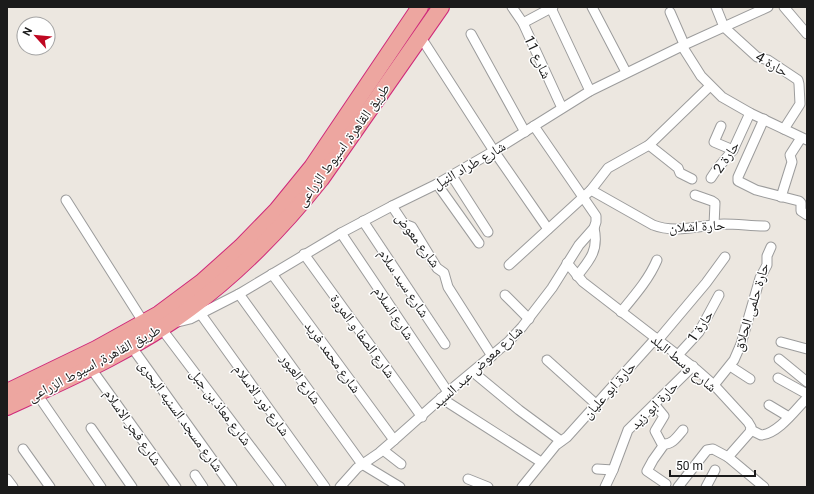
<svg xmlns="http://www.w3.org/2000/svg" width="814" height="494" viewBox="0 0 814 494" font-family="Roboto,'Noto Naskh Arabic',sans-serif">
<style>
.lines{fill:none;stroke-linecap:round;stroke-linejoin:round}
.minor-casing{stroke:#9c9c9c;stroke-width:11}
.trunk-casing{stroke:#cf297a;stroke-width:18}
.minor{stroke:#fff;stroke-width:9}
.trunk{stroke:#eda6a0;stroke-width:16}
.labels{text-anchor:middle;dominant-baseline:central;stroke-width:3;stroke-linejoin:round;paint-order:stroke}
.street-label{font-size:14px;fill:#1b1b1b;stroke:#fff}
</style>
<rect width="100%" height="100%" fill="#ece7e0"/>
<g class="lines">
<g class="minor-casing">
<g id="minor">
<path d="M512,7l11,16 39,85"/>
<path d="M592,7l34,65"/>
<path d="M716,7l8,20 33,30 11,3 30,20 1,4 1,20 -16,25"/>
<path d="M784,7l23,27"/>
<path d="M551,8l39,83"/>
<path d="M670,12l14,32"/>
<path d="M523,23l30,-16"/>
<path d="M471,34l54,98"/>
<path d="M420,36l74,115 54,78"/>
<path d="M682,46l19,30 21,21 28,16 57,27"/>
<path d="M764,119l-26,58v4l18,9 43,11 2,2v8l6,4"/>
<path d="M721,126l-7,16 19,8"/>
<path d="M649,145l29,23 2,5 12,6"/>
<path d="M452,176l36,56"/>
<path d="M711,178l6,-9 16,-19 17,-37"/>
<path d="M437,184l42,59"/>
<path d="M591,190l62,35c23,9 47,0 71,-1 14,0 28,2 41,2"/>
<path d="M695,195l17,6 3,2 -1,22"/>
<path d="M781,197l11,-35 -2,-7 11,-17"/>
<path d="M66,200l78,123"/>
<path d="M392,206l12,18 8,3 25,41 7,5 4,14 44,69"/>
<path d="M363,221l82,123"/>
<path d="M341,233l107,159"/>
<path d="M304,254l118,163"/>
<path d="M567,263l16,19 114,88 17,15 34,37 3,5 -1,5 -22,25 36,30"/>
<path d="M509,265l82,-75 17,-22 41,-23 61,-59"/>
<path d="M272,274l122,166"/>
<path d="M577,276c13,-16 22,-26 17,-48"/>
<path d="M239,294l123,170 38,23"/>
<path d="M505,295l24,24"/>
<path d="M621,312c14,-17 28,-33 36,-52"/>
<path d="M200,313l125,174"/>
<path d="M178,322l12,-3 49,-25 102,-61 51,-27 45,-22 57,-33 96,-60 92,-45 86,-39"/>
<path d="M161,328l120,159"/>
<path d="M658,340l48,-57 19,-26"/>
<path d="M781,342l26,7"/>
<path d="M131,346l101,141"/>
<path d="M678,355l21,-23 20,-37"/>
<path d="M779,359l28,23"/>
<path d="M547,360l50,45"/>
<path d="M730,366l20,13"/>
<path d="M90,367l86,120"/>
<path d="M473,372l46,38 42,31"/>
<path d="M778,378l29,16"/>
<path d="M714,385l20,-25 7,-16 19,-66 7,-13v-9l4,-9"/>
<path d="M37,394l64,93"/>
<path d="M441,398l100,64"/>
<path d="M655,405l9,11 -9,15 8,15 -10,14 -6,11 19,13"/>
<path d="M769,405l20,12"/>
<path d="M91,428l41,59"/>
<path d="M751,430l10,5c17,-1 35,-26 46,-37"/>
<path d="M663,444c9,1 14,-7 20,-14"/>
<path d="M23,449l27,38"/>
<path d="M383,450l18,14"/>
<path d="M597,469l16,1"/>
<path d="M195,475l8,12"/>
<path d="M7,479l6,8"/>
<path d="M468,479l20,8"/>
<path d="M340,487l17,-19 22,-15 15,-13 54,-48 60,-50 14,-15 30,-39 27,-43 15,-17 2,-6v-6l-62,-90"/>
<path d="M522,487l34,-42 11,-8 89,-99"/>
<path d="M605,487l8,-17 15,-40 65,-64"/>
<path d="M678,487l29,-37 6,-1 15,8"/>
<path d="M706,487l9,-17"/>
</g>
</g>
<g class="trunk-casing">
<g id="trunk">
<path d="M7,392l89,-43 63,-35 43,-32 39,-35 36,-37 35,-43 108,-160"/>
<path d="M7,407c61,-28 128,-57 182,-98 50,-37 93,-81 132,-130l120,-172"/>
</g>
</g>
<use href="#minor" class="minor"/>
<use href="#trunk" class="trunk"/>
</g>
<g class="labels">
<g class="street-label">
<text transform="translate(538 57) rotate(65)">شارع 11</text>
<text transform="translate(772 64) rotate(30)">حارة 4</text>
<text transform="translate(343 145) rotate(-54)">طريق القاهرة, اسيوط الزراعى</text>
<text transform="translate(726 157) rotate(-56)">حارة 2</text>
<text transform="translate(469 165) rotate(-30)">شارع طراد النيل</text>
<text transform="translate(697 226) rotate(-3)">حارة اشلان</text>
<text transform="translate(418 240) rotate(53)">شارع معوض</text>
<text transform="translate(404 283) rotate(56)">شارع سيد سلام</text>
<text transform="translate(751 307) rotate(-73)">حارة حلمى الحلاق</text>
<text transform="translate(394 313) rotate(56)">شارع السلام</text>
<text transform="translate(700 326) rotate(-56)">حارة 1</text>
<text transform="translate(363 336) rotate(54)">شارع الصفا و المروة</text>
<text transform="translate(333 357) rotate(54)">شارع محمد فريد</text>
<text transform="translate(94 363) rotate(-28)">طريق القاهرة, اسيوط الزراعى</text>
<text transform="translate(684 363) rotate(40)">شارع وسط البلد</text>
<text transform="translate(477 367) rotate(-42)">شارع معوض عبد السيد</text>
<text transform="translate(301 379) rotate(54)">شارع العبور</text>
<text transform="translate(609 390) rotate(-48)">حارة ابو عليان</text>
<text transform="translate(262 400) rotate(54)">شارع نور الاسلام</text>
<text transform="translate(654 405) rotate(-45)">حارة ابو زيد</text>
<text transform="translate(221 407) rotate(53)">شارع معاذ بن جبل</text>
<text transform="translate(181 416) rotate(54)">شارع مسجد السنيه البحرى</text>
<text transform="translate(133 427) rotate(55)">شارع فجر الاسلام</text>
</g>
</g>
<rect width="814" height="494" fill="none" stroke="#1b1b1b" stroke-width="16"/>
<g transform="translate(36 36) rotate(297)"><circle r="19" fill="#ffffff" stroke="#a4a4a4"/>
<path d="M0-3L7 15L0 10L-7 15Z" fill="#bf0721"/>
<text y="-6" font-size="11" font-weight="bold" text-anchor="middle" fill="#1b1b1b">N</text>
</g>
<path d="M670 470v6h85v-6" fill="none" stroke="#1b1b1b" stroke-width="2"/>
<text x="676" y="470" font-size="12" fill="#1b1b1b" stroke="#ffffff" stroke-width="3" paint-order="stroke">50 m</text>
</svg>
